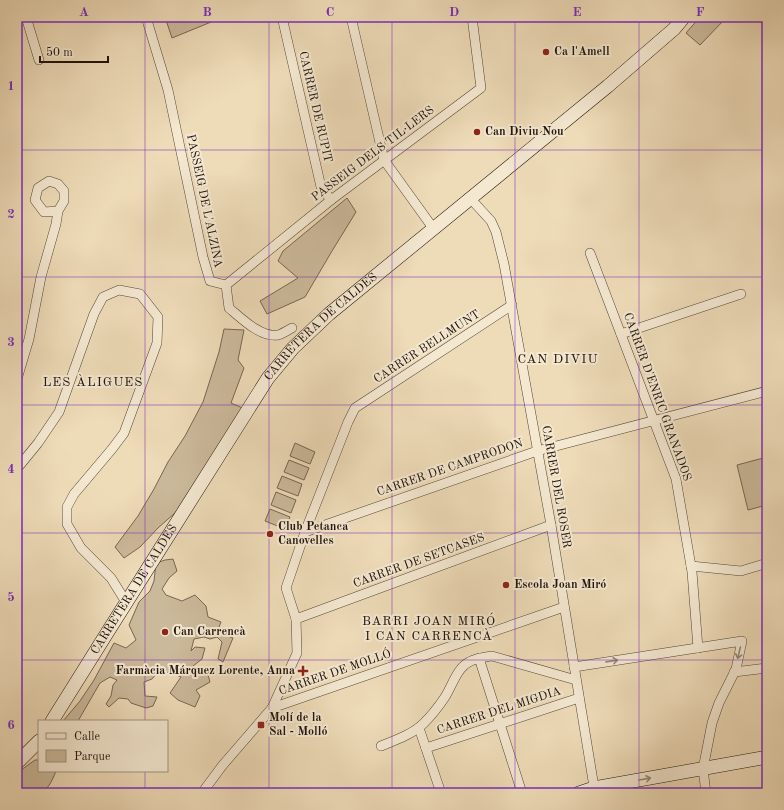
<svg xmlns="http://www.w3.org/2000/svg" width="784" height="810" viewBox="0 0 784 810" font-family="'Old Standard TT',serif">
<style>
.green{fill:#cbb99b;stroke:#766653}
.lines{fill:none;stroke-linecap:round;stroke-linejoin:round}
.street-casing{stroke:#544536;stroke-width:10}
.secondary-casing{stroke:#20130b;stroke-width:14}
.street{stroke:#f4e8d1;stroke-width:9}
.secondary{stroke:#f4e8d1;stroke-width:13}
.oneway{stroke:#958878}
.grid{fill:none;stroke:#7b2cbf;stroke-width:1;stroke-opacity:0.55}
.poi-dot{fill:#8f2418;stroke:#f4e8d1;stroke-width:1.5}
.labels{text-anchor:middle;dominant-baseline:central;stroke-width:4;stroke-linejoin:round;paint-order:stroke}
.poi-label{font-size:12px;font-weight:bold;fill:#20130b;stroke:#f4e8d1;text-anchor:start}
.street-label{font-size:12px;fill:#20130b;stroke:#f4e8d1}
.neighbourhood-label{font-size:13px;letter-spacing:1px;fill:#20130b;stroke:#f4e8d1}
.neatline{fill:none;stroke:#7b2cbf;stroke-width:1.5}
.grid-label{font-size:13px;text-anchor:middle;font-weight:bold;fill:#7b2cbf}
</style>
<rect width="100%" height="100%" fill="#eedbb8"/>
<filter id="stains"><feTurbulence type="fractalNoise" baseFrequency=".005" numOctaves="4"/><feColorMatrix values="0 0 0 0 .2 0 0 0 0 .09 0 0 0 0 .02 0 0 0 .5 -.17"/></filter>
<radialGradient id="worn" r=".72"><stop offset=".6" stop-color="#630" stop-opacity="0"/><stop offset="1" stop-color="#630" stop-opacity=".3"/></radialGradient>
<g class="green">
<path d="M165,17h50l1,3 -44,18z"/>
<path d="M700,17h23l2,2 -25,26 -14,-12z"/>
<path d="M347,198l9,14 -24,39 -27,46 -38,17 -7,-13 38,-23 -20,-17 5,-10z"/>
<path d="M224,329l20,1 -6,30 6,8 -13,35 14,6 -69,103 -18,16 -18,19 -16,11 -9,-11 23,-31 16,-27 14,-27 17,-26 18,-34 16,-50z"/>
<path d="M295,443l20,9 -5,12 -20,-8z"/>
<path d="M767,457v48l-19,5 -11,-45z"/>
<path d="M289,460l20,8 -5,12 -20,-8z"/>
<path d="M282,476l20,8 -4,12 -21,-8z"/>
<path d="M276,492l20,8 -5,13 -20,-8z"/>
<path d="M270,509l20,8 -5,12 -20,-8z"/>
<path d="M173,559l4,12 -8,7 -7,11 4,6 16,6 13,-6 11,11 2,11 13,5 -4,10 16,6 -10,24 -5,-3 4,-17 -5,-5 -7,2 -6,-2 -10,2 -3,12 4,-4 10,1 -3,11 -9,7 6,7 9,2 2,7 -14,8 4,6 -5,11 -17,-7 -8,-7 11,-16c-9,-4 -15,-6 -24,-4l-5,6 -8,3 1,14 12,1 -4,9 -7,2 -15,-5 -3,-4 -9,-1 -10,9 -3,-3 5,-8 2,-11 4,-5 -7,-3 -10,6 -22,38h-15l17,-20 14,-21 20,-37 12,5 10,-8 -7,-15 10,-23 11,-11 4,-10 2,-18 9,-3z"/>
<path d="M35,760h4v11h17c-10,25 -14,22 -39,22v-20z"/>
</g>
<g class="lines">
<g class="street-casing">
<g id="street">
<path d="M26,17l13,43"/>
<path d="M146,17l22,73 35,167 7,24 16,4"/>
<path d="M282,17l39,170 10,13"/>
<path d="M351,17l33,143 49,68"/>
<path d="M470,198l21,23 5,11 8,32 47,261 44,268"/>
<path d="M590,253l86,226 16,93 6,76"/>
<path d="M226,285l105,-85 150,-112 -9,-71"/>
<path d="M226,285l3,23c12,10 32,30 49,27 4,-1 10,-5 14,-7"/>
<path d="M621,334l120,-40"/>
<path d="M17,379l12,-40 12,-62 15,-53 2,-13 6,-10v-10l-6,-7 -9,-3 -11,7 -3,12 9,12 14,-1"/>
<path d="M17,465h3l18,-22 21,-31 35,-98 9,-17 16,-7 21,4 18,23 -1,26 -33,90 -12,16 -38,45 -7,13v17l14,24 30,30 15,24"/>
<path d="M305,532l232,-81 230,-60"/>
<path d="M691,566l50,5 26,-8"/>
<path d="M296,619l255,-94"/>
<path d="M479,658l43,135"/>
<path d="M574,667l168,-26 -6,28 -17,34 -7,20 -9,46 3,24"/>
<path d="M734,672l33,-4"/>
<path d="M272,708l292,-101"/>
<path d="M419,728l22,65"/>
<path d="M381,746c15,-6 32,-12 43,-23 8,-8 15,-17 21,-26 7,-11 12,-29 24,-35 7,-4 15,-5 23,-6l84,24"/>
<path d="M426,748l153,-50"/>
<path d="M202,793l20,-27 50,-58 25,-55 -1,-34 -10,-31 19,-56 43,-110 7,-14 157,-103"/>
</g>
</g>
<g class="secondary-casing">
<g id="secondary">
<path id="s1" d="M52,721l55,-88 161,-255 25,-30 36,-34 279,-228 66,-57 10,-12"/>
<path d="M17,763l22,-22"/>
<path d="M579,793l15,-5 173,-31"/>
</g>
</g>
<use href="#street" class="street"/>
<use href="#secondary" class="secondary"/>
</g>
<defs><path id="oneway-shaft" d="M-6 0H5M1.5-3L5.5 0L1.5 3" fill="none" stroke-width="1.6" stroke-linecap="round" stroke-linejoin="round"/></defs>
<g class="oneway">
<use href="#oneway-shaft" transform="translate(739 653) rotate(103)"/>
<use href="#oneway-shaft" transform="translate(612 661) rotate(-8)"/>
<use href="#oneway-shaft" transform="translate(645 779) rotate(-10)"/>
</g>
<path class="grid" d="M145,17v704M269,17v776M392,17v776M515,17v776M639,17v776M17,150h750M17,277h750M17,405h750M17,533h750M17,660h750M145,771v22"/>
<g class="poi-dot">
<circle cx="546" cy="52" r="4"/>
<circle cx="477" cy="132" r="4"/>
<circle cx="270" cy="534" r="4"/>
<circle cx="506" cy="585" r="4"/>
<circle cx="165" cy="632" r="4"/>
<path d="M301 665h4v4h4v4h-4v4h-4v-4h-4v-4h4z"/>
<rect x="257" y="721" width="8" height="8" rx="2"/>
</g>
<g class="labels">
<g class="poi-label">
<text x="554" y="52">Ca l'Amell</text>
<text x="485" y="132">Can Diviu Nou</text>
<text x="278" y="527">Club Petanca<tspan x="278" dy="14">Canovelles</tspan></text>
<text x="514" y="585">Escola Joan Miró</text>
<text x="173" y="632">Can Carrencà</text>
<text x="295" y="671" text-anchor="end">Farmàcia Márquez Lorente, Anna</text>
<text x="269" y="718">Molí de la<tspan x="269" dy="14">Sal - Molló</tspan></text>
</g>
<g class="street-label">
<text transform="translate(315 107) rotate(77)">CARRER DE RUPIT</text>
<text transform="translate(373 154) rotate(-37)">PASSEIG DELS TIL·LERS</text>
<text transform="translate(204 201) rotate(78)">PASSEIG DE L'ALZINA</text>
<text stroke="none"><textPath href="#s1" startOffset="479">CARRETERA DE CALDES</textPath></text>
<text transform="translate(427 347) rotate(-33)">CARRER BELLMUNT</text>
<text transform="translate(657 397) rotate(70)">CARRER D'ENRIC GRANADOS</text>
<text transform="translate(450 468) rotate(-19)">CARRER DE CAMPRODON</text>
<text transform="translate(556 487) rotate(80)">CARRER DEL ROSER</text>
<text transform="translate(419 561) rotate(-20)">CARRER DE SETCASES</text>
<text stroke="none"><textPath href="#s1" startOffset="155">CARRETERA DE CALDES</textPath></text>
<text transform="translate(335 673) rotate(-19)">CARRER DE MOLLÓ</text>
<text transform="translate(499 711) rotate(-18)">CARRER DEL MIGDIA</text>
</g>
<g class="neighbourhood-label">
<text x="558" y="359">CAN DIVIU</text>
<text x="93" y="382">LES ÀLIGUES</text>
<text x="429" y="621">BARRI JOAN MIRÓ<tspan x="429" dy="15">I CAN CARRENCÀ</tspan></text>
</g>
</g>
<rect width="784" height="810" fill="none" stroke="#eedbb8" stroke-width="44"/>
<rect x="38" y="720" width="130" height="52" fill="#f4e8d1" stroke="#9f9382"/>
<rect x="46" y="733" width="20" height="6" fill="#f4e8d1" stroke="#9f9382"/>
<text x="74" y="740" font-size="12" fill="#20130b">Calle</text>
<rect x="46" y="750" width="20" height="12" fill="#cbb99b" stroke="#9f9382"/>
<text x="74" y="760" font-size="12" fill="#20130b">Parque</text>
<path d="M40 56v6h68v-6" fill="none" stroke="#20130b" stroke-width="2"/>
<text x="46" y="56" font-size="12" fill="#20130b" stroke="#f4e8d1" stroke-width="3" paint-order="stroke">50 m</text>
<rect x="22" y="22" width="740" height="766" class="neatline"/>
<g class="grid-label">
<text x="84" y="16">A</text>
<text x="207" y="16">B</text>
<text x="330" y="16">C</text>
<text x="454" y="16">D</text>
<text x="577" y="16">E</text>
<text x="700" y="16">F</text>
<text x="11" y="90">1</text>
<text x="11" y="218">2</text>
<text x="11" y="346">3</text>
<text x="11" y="473">4</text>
<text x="11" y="601">5</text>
<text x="11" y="729">6</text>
</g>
<rect width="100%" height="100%" filter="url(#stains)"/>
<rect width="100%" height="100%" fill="url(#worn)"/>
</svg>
